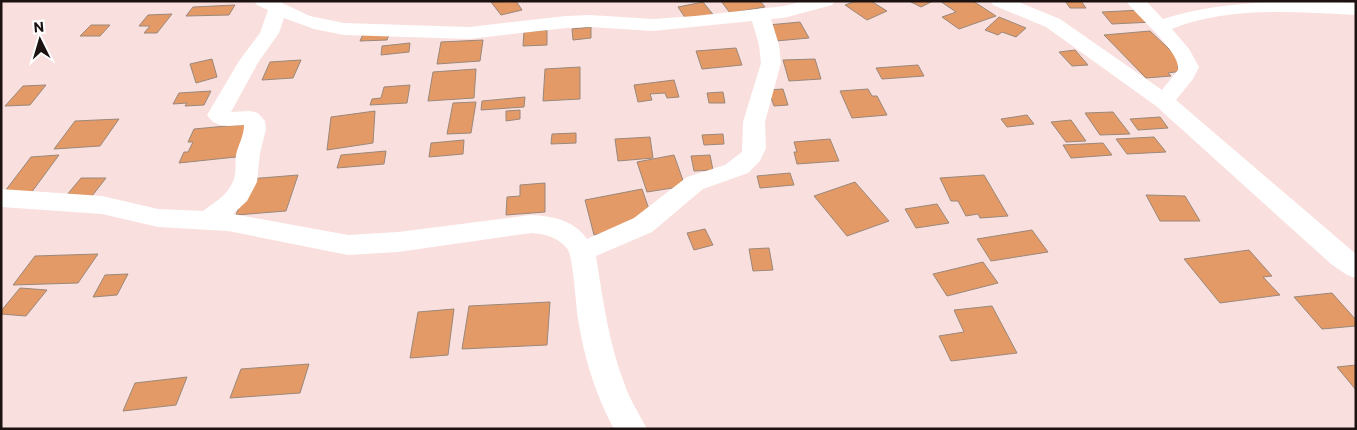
<svg xmlns="http://www.w3.org/2000/svg" width="1357" height="430" viewBox="0 0 1357 430" font-family="Commissioner,sans-serif">
<style>
.building{fill:#e39a66;stroke:#9b887b}
.lines{fill:none;stroke-linecap:round;stroke-linejoin:round}
.minor{fill:#fff;fill-rule:evenodd}
</style>
<rect width="100%" height="100%" fill="#f9dfdd"/>
<g class="building">
<path d="M516,1l6,9 -21,5 -10,-13z"/>
<path d="M721,1h39l5,6 -35,6z"/>
<path d="M856,1h15l16,10 -20,9 -22,-15z"/>
<path d="M909,1h24l-12,6z"/>
<path d="M940,1h33l23,15 -37,13 -17,-12 14,-5z"/>
<path d="M1065,1h16l5,7h-16z"/>
<path d="M703,2l12,15 -27,5 -10,-15z"/>
<path d="M235,5l-6,10 -43,1 7,-9z"/>
<path d="M1142,10l11,12 -41,2 -10,-12z"/>
<path d="M172,14l-15,19h-13l6,-7h-11l9,-11z"/>
<path d="M999,17l27,11 -10,9 -14,-5 -4,3 -13,-5z"/>
<path d="M800,22l9,16 -33,3 -8,-16z"/>
<path d="M91,25h19l-10,11h-20z"/>
<path d="M591,27v11l-18,2 -1,-11z"/>
<path d="M547,30v15l-24,1 1,-14z"/>
<path d="M1150,31l37,35 -10,1 5,4 -14,2 3,3 -25,2 -42,-43z"/>
<path d="M364,32h26l-3,8 -27,1z"/>
<path d="M483,40l-3,21 -43,3 4,-22z"/>
<path d="M410,43l-1,9 -28,3 1,-9z"/>
<path d="M736,48l6,17 -40,4 -6,-18z"/>
<path d="M1075,50l13,15 -16,1 -13,-14z"/>
<path d="M212,59l5,18 -21,6 -6,-19z"/>
<path d="M815,59l6,20 -32,2 -6,-21z"/>
<path d="M301,60l-8,18 -31,2 8,-18z"/>
<path d="M918,65l6,11 -42,3 -6,-11z"/>
<path d="M580,67v32l-37,2 2,-32z"/>
<path d="M476,69l-2,29 -46,3 5,-29z"/>
<path d="M674,80l5,17 -12,1 -2,-5 -15,1 2,6 -14,2 -4,-17z"/>
<path d="M46,85l-16,20 -25,1 18,-20z"/>
<path d="M410,85l-3,18 -37,2 2,-6 9,-1 3,-11z"/>
<path d="M783,89l5,16 -14,1 -6,-16z"/>
<path d="M868,89l4,7h5l10,19 -35,3 -12,-27z"/>
<path d="M211,91l-7,14 -19,1 2,-3 -14,1 6,-11z"/>
<path d="M723,92l2,11h-16l-2,-10z"/>
<path d="M525,97l-1,10 -43,3 1,-9z"/>
<path d="M476,102l-5,31 -24,1 6,-31z"/>
<path d="M520,110v9l-14,2v-10z"/>
<path d="M375,111l-2,32 -46,7 4,-33z"/>
<path d="M1113,112l17,22 -30,1 -15,-22z"/>
<path d="M1027,115l7,9 -27,3 -6,-8z"/>
<path d="M1160,117l8,11 -30,2 -8,-11z"/>
<path d="M119,119l-19,27 -46,3 21,-28z"/>
<path d="M1071,120l15,21 -20,1 -15,-20z"/>
<path d="M248,124l-12,33 -57,6 5,-11h4l5,-10h-5l6,-13z"/>
<path d="M576,133v10l-25,1 1,-10z"/>
<path d="M723,134l1,10 -20,1 -2,-10z"/>
<path d="M650,137l3,21 -35,3 -3,-22z"/>
<path d="M1154,137l12,15 -39,2 -11,-15z"/>
<path d="M830,139l9,22 -42,3 -3,-12h3l-3,-10z"/>
<path d="M464,140l-1,14 -34,3 2,-14z"/>
<path d="M1103,143l9,12 -41,3 -8,-13z"/>
<path d="M386,151l-2,13 -47,4 4,-13z"/>
<path d="M59,155l-28,38 -29,2 29,-38z"/>
<path d="M674,155l11,31 -38,6 -10,-30z"/>
<path d="M710,155l3,15 -19,1 -3,-15z"/>
<path d="M790,173l4,12 -34,3 -3,-12z"/>
<path d="M298,175l-12,36 -50,4 13,-36z"/>
<path d="M984,175l24,41 -28,2 -2,-4 -12,2 -8,-15h-7l-11,-23z"/>
<path d="M81,178h25l-14,18h-26z"/>
<path d="M855,182l34,39 -42,15 -33,-40z"/>
<path d="M545,183v29l-39,3 1,-18 13,-1v-11z"/>
<path d="M642,189l10,29 -29,11 -29,6 -9,-35z"/>
<path d="M1146,195l39,1 15,25h-40z"/>
<path d="M937,204l12,19 -33,5 -11,-19z"/>
<path d="M705,229l8,16 -19,5 -7,-17z"/>
<path d="M1032,230l16,22 -57,9 -14,-22z"/>
<path d="M769,248l4,22 -20,1 -4,-22z"/>
<path d="M1249,250l23,26 -9,1 17,18 -60,8 -36,-44z"/>
<path d="M98,254l-20,29 -65,2 22,-29z"/>
<path d="M983,262l15,21 -51,13 -14,-22z"/>
<path d="M128,274l-11,21 -24,2 12,-22z"/>
<path d="M20,288l27,2 -21,26 -25,-2v-3z"/>
<path d="M1332,293l24,27v6l-34,3 -28,-32z"/>
<path d="M550,302l-3,43 -85,4 7,-43z"/>
<path d="M992,306l25,47 -66,8 -12,-25 25,-4 -10,-22z"/>
<path d="M454,309l-6,46 -38,3 8,-46z"/>
<path d="M309,364l-9,29 -70,5 11,-29z"/>
<path d="M1356,365v25l-19,-23z"/>
<path d="M187,377l-11,28 -53,6 12,-28z"/>
</g>
<g class="lines">
<g class="minor">
<path d="M254,1h24l32,15 34,7 125,4 97,-11 24,-1 63,4 42,-3 89,-10 20,-5h31l-3,4 -48,13 -13,1 8,26 2,18 -16,59 1,26 -6,13 -12,12 -45,16 -51,43 -56,24c7,44 13,90 30,132 5,14 14,27 21,41h-33c-19,-35 -30,-72 -36,-110 -2,-13 -5,-61 -10,-69 -9,-13 -23,-16 -37,-17l-133,19 -50,3 -120,-24 -70,-4 -56,-13 -101,-7v-18l101,7 56,13 45,2c13,-10 29,-18 32,-37 1,-6 0,-13 1,-19 2,-10 8,-19 8,-30 -15,1 -28,4 -37,-10l32,-54 21,-28 8,-23 -11,-5zM284,18l30,11 30,6 125,4 97,-11 24,-1 63,4 99,-10 7,24 2,18 -18,59 -1,30 -17,13 -38,12 -53,41 -47,21c-13,-19 -35,-23 -56,-24l-133,17 -50,3 -115,-21 14,-13 10,-19 3,-29 6,-24 -1,-8 -7,-8 -8,-2 -19,1 28,-51 20,-28z"/>
<path d="M990,1h26l44,18 102,71 16,-20c3,-19 -41,-53 -52,-69h20l17,18c59,-19 130,-19 193,-16v12c-60,-3 -128,-9 -184,14l17,20 10,18 -6,12 -17,21 180,154v24l-9,-3 -16,-11 -175,-158 -110,-79 -53,-22z"/>
</g>
</g>
<rect width="1357" height="430" fill="none" stroke="#1b1211" stroke-width="5"/>
<g transform="translate(40 40) rotate(355)" stroke="#ffffff" stroke-width="4" paint-order="stroke">
<path d="M0-4L9 19L0 12L-9 19Z" fill="#1b1211"/>
<text y="-8" font-size="14" font-weight="bold" text-anchor="middle" fill="#1b1211">N</text>
</g>
</svg>
